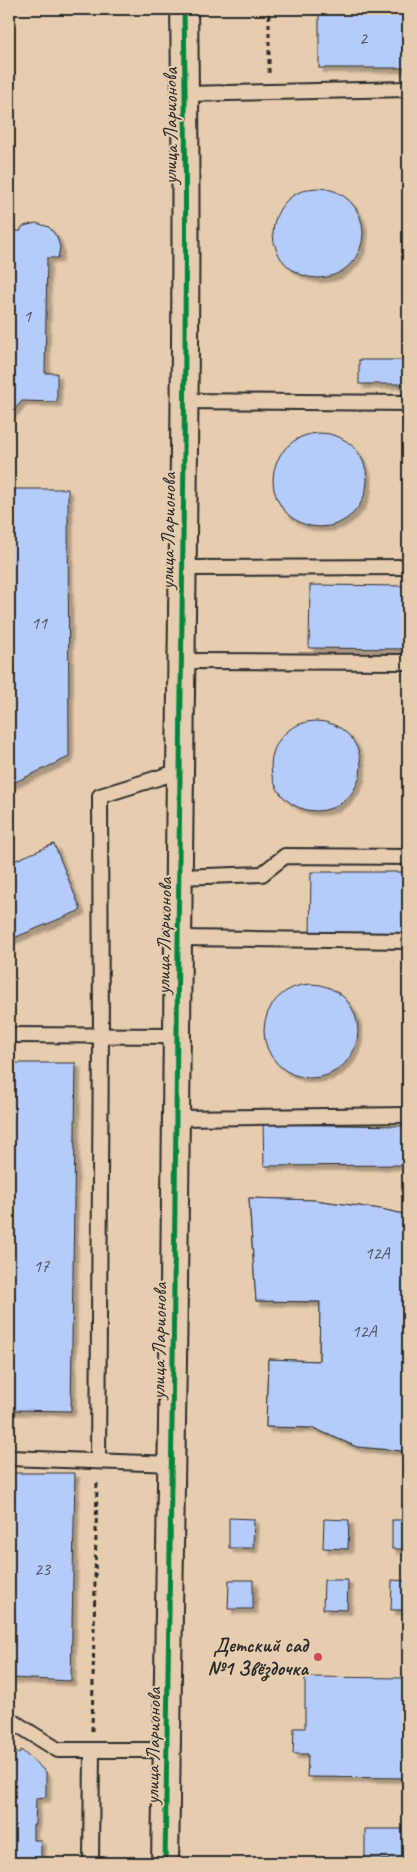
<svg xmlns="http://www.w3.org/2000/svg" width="417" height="1872" viewBox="0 0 417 1872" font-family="Caveat,sans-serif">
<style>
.building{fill:#b5cbf9;stroke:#2b2b2b;filter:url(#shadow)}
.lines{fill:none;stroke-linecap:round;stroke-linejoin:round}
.lane-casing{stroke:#2b2b2b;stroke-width:18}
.street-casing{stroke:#2b2b2b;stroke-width:30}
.path{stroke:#2b2b2b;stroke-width:3;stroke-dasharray:5 4;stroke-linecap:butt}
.lane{stroke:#e7cdaf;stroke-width:14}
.street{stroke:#e7cdaf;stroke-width:26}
.cycleway-casing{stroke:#e7cdaf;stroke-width:8}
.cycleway{stroke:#00873e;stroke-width:5}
.poi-dot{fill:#d1495b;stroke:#e7cdaf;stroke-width:2}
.labels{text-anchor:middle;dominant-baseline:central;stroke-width:4;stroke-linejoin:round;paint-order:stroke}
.number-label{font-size:18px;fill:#4e535e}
.street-label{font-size:20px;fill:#2b2b2b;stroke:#e7cdaf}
.poi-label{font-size:20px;font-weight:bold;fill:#2b2b2b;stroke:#e7cdaf;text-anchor:end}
</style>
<defs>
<filter id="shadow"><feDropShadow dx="4.5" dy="4.5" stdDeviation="1" flood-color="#0004"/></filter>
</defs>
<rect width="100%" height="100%" fill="#e7cdaf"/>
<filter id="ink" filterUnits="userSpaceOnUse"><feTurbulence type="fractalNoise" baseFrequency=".02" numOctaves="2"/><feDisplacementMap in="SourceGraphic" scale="10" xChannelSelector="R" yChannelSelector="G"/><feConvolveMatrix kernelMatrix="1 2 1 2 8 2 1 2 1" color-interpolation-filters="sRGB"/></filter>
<g filter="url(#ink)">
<g class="building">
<rect x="319" y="9" width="89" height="59"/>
<circle cx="318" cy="233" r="45"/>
<path d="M36,223l13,4 8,10 3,10 -2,11h-11l-2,115h12v29l-35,-1 -9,10 -4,2v-182h12v-3l3,-2z"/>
<rect x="359" y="360" width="49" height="24"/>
<circle cx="320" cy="480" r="47"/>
<path d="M9,489h59l1,268 -60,28z"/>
<path d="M310,585l98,1v63l-99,-1z"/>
<circle cx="316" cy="766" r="45"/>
<path d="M54,844l27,66 -72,30v-77z"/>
<path d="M311,872h97v64l-98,-1z"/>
<circle cx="311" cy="1031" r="47"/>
<path d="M9,1063h67l-5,348 -62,-1z"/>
<path d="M263,1124l145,2v39l-144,1z"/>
<path d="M249,1198l65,2 67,9 27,6v235l-6,1 -45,-4 -44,-19 -47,-1 2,-68 51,2 1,-59 -64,-1z"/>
<path d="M249,1198l65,2 67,9 27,6v235l-6,1 -45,-4 -44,-19 -47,-1 2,-68 51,2 1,-59 -64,-1z"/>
<path d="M9,1473h66l-4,208 -59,-3 -3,-2z"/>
<path d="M229,1518l25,1 -1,29h-24z"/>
<path d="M324,1519l25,1 -1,29 -25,-1z"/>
<rect x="392" y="1520" width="16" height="29"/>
<path d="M229,1580h24v29h-25z"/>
<path d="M324,1580h24l-1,30 -24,-1z"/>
<path d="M392,1580l16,1v29h-17z"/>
<path d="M305,1677l103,1v100l-101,-1 1,-23h-15l1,-26h11z"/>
<path d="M9,1747l10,7 2,-4 25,22v25l-10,1 -1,27h-2v15h8v23h-32z"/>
<rect x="365" y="1829" width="43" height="34"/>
<path d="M365,1859l43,1v3h-43z"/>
</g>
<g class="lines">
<g class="lane-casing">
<g id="lane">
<path d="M185,94l223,-5"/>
<path d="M184,401l224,2"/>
<path d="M182,568l226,-1"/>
<path d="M181,661l227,1"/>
<path d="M179,877l83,-3 23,-18 123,1"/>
<path d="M179,938l229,3"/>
<path d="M9,1035l169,1"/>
<path d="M177,1118l231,-3"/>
<path d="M9,1458l164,6"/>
<path d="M98,1461l3,-425 -1,-240 80,-25"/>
<path d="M9,1719l49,31h110"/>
<path d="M91,1863l1,-112"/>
</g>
</g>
<g class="street-casing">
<path id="street" d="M165,1863c7,-363 11,-727 15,-1090 3,-255 8,-510 4,-764"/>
</g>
<g class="path">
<path d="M269,73v-64"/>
<path d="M92,1731l5,-249"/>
</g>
<use href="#lane" class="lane"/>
<use href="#street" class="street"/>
<g class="cycleway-casing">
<path id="cycleway" d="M165,1863c7,-363 11,-727 15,-1090 3,-255 8,-510 4,-764"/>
</g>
<use href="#cycleway" class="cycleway"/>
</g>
</g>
<circle class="poi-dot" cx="318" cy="1657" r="5"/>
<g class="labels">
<g class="number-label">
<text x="363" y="38">2</text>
<text x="27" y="316">1</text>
<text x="39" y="623">11</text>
<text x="377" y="1253">12А</text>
<text x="41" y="1266">17</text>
<text x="364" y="1331">12А</text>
<text x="42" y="1569">23</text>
</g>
<g class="street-label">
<text transform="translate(170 126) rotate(-90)">улица Ларионова</text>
<text transform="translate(168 531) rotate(-89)">улица Ларионова</text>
<text transform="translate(164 936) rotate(-89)">улица Ларионова</text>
<text transform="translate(159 1341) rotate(-89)">улица Ларионова</text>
<text transform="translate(153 1746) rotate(-89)">улица Ларионова</text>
</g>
<g class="poi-label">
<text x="308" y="1645">Детский сад<tspan x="308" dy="23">№1 Звёздочка</tspan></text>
</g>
</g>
<rect width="417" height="1872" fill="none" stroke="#e7cdaf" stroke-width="30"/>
<rect x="15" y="15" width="387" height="1842" fill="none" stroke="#2b2b2b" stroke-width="2" filter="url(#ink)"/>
</svg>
